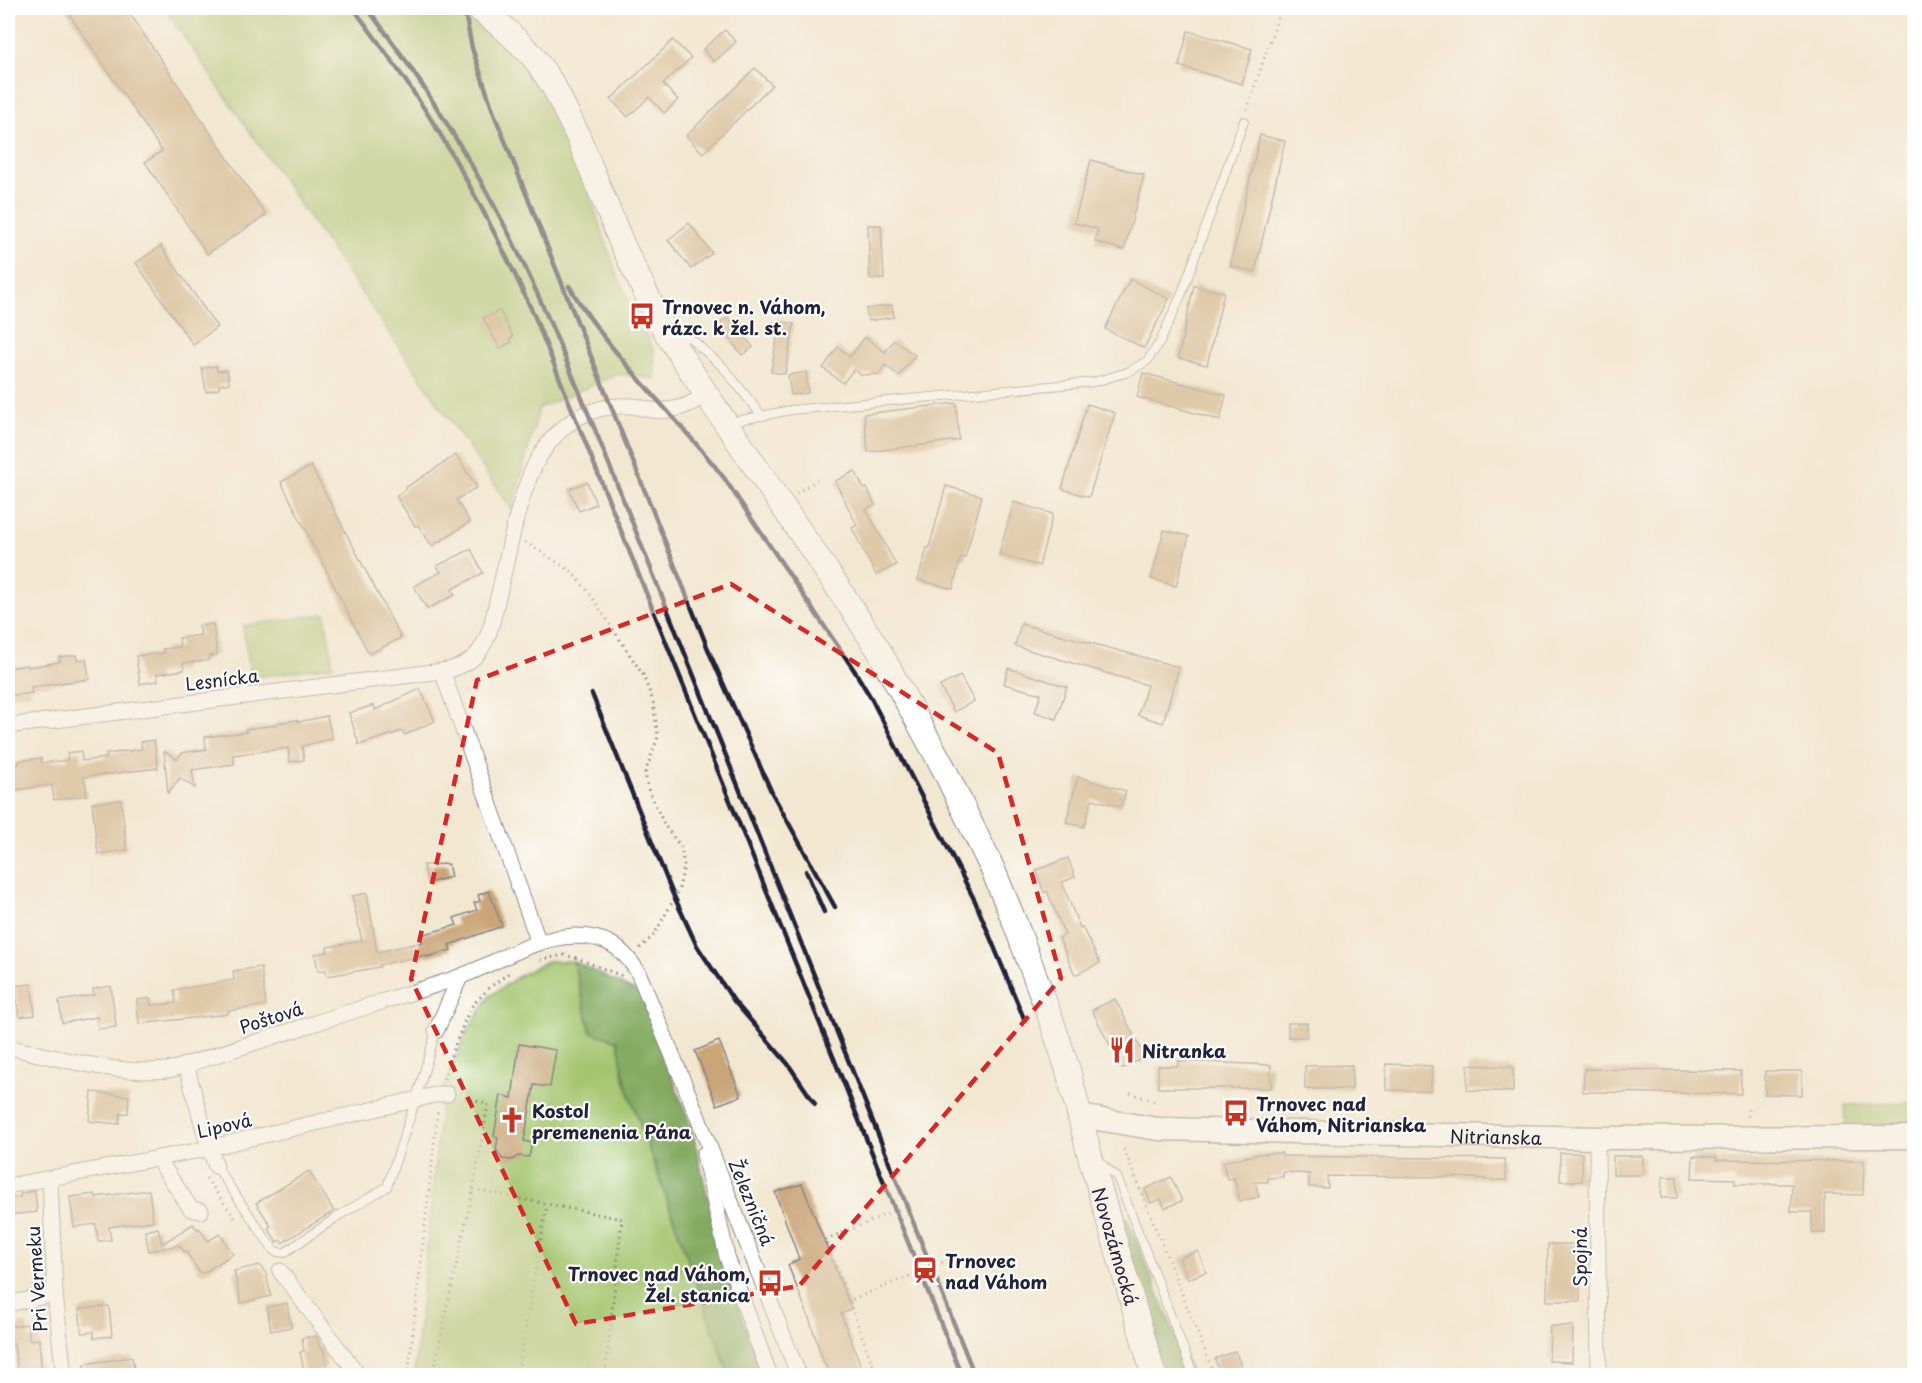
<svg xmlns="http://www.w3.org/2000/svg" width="1922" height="1383" viewBox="0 0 1922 1383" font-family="'Playpen Sans',sans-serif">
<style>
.green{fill:#a4c56e;stroke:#637454;stroke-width:1.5}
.forest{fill:#83aa61;stroke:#52664e;stroke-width:1.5}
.building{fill:#c9a578}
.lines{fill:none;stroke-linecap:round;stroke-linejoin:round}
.lane-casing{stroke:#8a8586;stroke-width:10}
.street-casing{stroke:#8a8586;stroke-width:17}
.secondary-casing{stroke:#8a8586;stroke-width:25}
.primary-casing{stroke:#8a8586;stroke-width:26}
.path{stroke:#8a8586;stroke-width:3;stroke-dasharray:1.5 4.5;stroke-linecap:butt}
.lane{stroke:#fff;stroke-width:8}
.street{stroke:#fff;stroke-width:15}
.secondary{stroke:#fff;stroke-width:22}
.primary{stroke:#fff;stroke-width:24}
.rail{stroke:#22223b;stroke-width:4.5}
.marked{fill:none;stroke:#d62828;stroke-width:4.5;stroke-dasharray:12 8;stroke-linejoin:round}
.labels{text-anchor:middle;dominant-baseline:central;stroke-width:4.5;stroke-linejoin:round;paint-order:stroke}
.poi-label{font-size:18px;font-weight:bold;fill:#22223b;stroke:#fff;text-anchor:start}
.street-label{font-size:18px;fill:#22223b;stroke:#fff}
</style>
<rect width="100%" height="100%" fill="#fff"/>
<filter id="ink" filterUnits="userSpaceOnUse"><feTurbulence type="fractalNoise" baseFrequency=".0167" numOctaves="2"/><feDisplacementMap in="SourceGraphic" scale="12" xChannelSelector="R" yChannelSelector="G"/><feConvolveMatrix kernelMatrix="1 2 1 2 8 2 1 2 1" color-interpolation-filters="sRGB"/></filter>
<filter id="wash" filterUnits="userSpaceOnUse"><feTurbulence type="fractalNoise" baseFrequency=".008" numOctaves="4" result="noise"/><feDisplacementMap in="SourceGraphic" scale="24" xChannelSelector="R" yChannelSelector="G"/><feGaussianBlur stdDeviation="1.35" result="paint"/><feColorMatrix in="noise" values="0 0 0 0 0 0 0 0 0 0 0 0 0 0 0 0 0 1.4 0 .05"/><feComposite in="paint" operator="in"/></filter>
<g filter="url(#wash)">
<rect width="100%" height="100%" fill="#f2e8d1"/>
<g class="green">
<path d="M164,8h289l60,42 35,46 21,39 49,143 36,73 1,28 -37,-5 -79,34 -27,102z"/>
<path d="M325,614l8,52 -82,12 -8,-52z"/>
<path d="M547,961h26l18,71 27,8 7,41 104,294 -315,1 28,-286 24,-57 24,-37 29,-20z"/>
<path d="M1914,1103v45l-67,1 -2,-44z"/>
</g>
<g class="forest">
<path d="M573,961l68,33 51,136 30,129 40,116h-33l-104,-294 -7,-40 -27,-9z"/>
<path d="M1127,1218l65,157h-28l-44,-154z"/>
</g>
<g id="blocks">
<g class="building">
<path d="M65,8h61l140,207 -59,39 -62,-92 17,-11z"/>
<path d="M725,30l11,12 -22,20 -11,-13z"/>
<path d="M1188,31l64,18 -10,35 -63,-18z"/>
<path d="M673,40l18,18 -28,26 15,16 -14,13 -15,-16 -21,20 -17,-18z"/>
<path d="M755,68l17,17 -69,68 -17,-17z"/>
<path d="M1260,135l25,6 -30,131 -25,-6z"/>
<path d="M1091,160l53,15 -20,75 -29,-8 3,-13 -24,-6z"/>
<path d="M689,223l23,30 -21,16 -23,-29z"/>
<path d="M868,225h13l3,54h-14z"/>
<path d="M161,246l56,81 -24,18 -57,-82z"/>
<path d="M1130,279l39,20 -25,49 -39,-19z"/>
<path d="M1194,286l30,6 -17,73 -29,-7z"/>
<path d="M892,305l2,12 -26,4 -2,-12z"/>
<path d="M500,311l13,26 -3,2 2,3 -12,6 -17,-30z"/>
<path d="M728,317l25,30 -11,8 -24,-30z"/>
<path d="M780,321l14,3 -9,50 -14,-2z"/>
<path d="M865,337l20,15 9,-12 21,15 -16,21 -14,-11 -6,9 -18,1 -7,-6 -11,14 -20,-15 15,-21 12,10z"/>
<path d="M217,366v5l10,-1 2,13 -10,2v4l-13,3 -4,-24z"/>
<path d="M806,372l2,21 -17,2 -3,-20z"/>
<path d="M1143,373l83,22 -6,25 -83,-23z"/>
<path d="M956,403l3,37 -91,12 -4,-38z"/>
<path d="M1087,404l28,9 -26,84 -27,-8z"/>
<path d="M456,455l21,32 -21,13 14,22 -38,24 -14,-21 -3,1 -19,-30 10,-7 -1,-1z"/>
<path d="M311,466l90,172 -32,16 -88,-172z"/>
<path d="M855,471l9,18 3,-1 8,17 -9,4 30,56 -20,10 -24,-47 5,-3 -22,-44z"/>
<path d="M587,482l9,22 -17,7 -10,-22z"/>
<path d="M946,486l36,10 -17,62 -4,-1 -8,32 -35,-9 9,-32h2z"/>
<path d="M1014,502l39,12 -14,52 -40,-12z"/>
<path d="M1164,530l25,6 -13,50 -25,-7z"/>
<path d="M471,549l12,24 -31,16 3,6 -28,14 -13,-23 27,-14 -4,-6z"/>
<path d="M213,624l4,31 -8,1v4l-26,3 1,7 -27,4 1,7 -18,3 -4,-28 28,-3 -1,-4 17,-2 -1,-9 22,-3 -2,-9z"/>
<path d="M1021,624l158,43 -16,56 -25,-8 9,-30 -132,-39z"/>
<path d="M76,655l1,5 9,-1 3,20 -58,8 1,6 -24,3v-28l20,-3v2l32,-5 -1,-5z"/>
<path d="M1008,668l59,19 -11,32 -21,-7 6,-18 -37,-10z"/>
<path d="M960,676l14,25 -20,11 -14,-26z"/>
<path d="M420,689l15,32 -30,14 -3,-4 -43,14 -10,-32 25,-8 1,5z"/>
<path d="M327,716l5,23 -30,7 2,14 -14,2 -2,-14 -55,7 1,9 -42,6 3,18 -15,-10 -12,15 -4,-42 13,8 5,-6 24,-4 -1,-12 41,-5 -1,-3 31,-4v-2l21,-3 1,2z"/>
<path d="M154,740l4,28 -74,9 3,18 -33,5 -2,-15 -44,6v-26l11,-1 -1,-3 23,-3 1,5 26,-3 -1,-7 14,-2 1,10 25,-3 -1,-4 36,-5 -1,-7z"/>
<path d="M1078,777l48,14 -5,16 -29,-8 -8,28 -18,-5z"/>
<path d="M121,800l6,50 -29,4 -6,-51z"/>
<path d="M1068,858l7,19 -13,5 18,46 2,-1 18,36 -25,12 -16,-37 6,-3 -18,-44 -3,2 -8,-23z"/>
<path d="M448,864l3,13 -23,6 -5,-18z"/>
<path d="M489,891l13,35 -53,19 2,5 -24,7 -1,-2 -47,10 1,2 -28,5 -25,4 -1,-6 -8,1 -3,-17 13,-2 -1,-5 35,-6 -10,-45 15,-3 10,59 46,-10 -2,-7 36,-10 -3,-7 23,-8 -3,-7 6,-2 -2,-6z"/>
<path d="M261,967l5,38 -38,6v3l-89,10 -2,-24 13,-2 1,7 25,-2 -2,-13 60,-10 -1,-9z"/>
<path d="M31,984l4,31 -16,2 -4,-31z"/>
<path d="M111,986l5,41 -18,2 -1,-12 -35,6 -3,-22 35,-6 -1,-6z"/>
<path d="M1115,999l30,58 -23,12 -30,-59z"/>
<rect x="1288" y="1023" width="19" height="14"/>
<path d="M719,1041l22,55 -24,9 -22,-54z"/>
<path d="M519,1044l37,6 -6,37 -16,-2 -10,56 8,2 -3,14 -11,-1 -6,4 -10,-1 -6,-10 2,-11 -4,-2 7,-41 11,3z"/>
<path d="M1178,1061l93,4v23h-113v-22h20z"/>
<path d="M1386,1064l46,2 -1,25 -45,-1z"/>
<path d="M1352,1065v24h-47v-23z"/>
<path d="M1468,1065l45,2v25l-46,-2z"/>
<path d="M1584,1069l157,2v23l-158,-2z"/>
<path d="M1765,1071h37v24l-37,-1z"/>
<path d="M92,1092l37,4 -1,17 -8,1 -1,10 -30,-3z"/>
<path d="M1282,1153v3l223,3 1,21h-21v-1l-31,-2 -127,-1 1,12 -19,-1v-13l-26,-2v5l-15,1v4h-13l4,15 -19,4 -6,-23 -7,1 -4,-17 36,-8z"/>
<rect x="1560" y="1153" width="22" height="28"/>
<rect x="1613" y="1156" width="30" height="19"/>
<path d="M1693,1156l24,1 -1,3 148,1 -1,34 -38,-1v39h-13v-21h-21l1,-28h-57v-5l-43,-1z"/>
<path d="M309,1171l25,40 -52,32 -2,-3 -3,2 -9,-14 3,-2 -15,-23z"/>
<path d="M1171,1177l11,24 -17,7 -4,-9 -10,4 -6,-14z"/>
<path d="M1662,1177h15v21h-16z"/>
<path d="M802,1184l49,125 -10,5 24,62h-33l-8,-13 -16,-48 -20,-50 11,-6 -24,-67z"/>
<path d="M149,1190l4,31 -44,6 2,13 -13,1 -2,-17 -22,3 -4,-30 25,-3 1,3z"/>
<path d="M35,1191l2,21 -29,3v-17l12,-1v-3z"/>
<path d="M193,1224l4,5 2,-1 9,13 12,-7 13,20 -29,19 -5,-1 -13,-21 -2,1 -5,-7 -30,6 -4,-20 13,-3 4,16z"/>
<path d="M1548,1244h32v57h-33z"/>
<path d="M1198,1251l8,21 -18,7 -9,-21z"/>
<path d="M259,1265l7,8 5,23 -30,7 -7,-32z"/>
<path d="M287,1303l4,24 -20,4 -4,-24z"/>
<path d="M109,1306l3,30 -18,2v-6l-12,1 -3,-24z"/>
<path d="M27,1324l3,16 9,-1 3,37h-24l-4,-32 -6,1v-18z"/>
<path d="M1550,1326h23l-1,36 -23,-1z"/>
<path d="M316,1336l4,12 3,-1 4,21 -9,2 1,6h-14l-5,-24 4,-1 -2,-13z"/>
<path d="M1235,1351l8,19 -15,6h-7l-6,-17z"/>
<path d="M132,1357l3,17 -50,2 -1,-12z"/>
</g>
</g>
</g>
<g filter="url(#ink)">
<use href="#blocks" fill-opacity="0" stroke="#8a8586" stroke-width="1.5"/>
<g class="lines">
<g class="lane-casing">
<g id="lane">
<path d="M675,335l15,3 33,29 39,49"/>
<path d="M731,422l60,-12 303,-28 34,-10 19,-11 13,-19 22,-49 62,-172"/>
<path d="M1099,1162l18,15 77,199"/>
<path d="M216,1166l58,85 10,2 56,-38 47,-28 29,-88 20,-68"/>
</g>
</g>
<g class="street-casing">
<g id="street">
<path d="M442,671l97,272"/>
<path d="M8,726l434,-55c13,-2 27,-7 36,-18 13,-16 16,-41 21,-60 10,-41 20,-104 42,-139 21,-33 52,-51 92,-48 6,1 12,3 18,4 22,2 37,-3 55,-16"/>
<path d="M436,1031l24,-54"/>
<path d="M8,1047c46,10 123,32 169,21 68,-23 136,-44 204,-66 26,-8 53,-16 78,-25 38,-14 75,-40 116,-41 31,0 47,11 63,36l57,138 104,266"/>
<path d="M186,1065l23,83 7,18"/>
<path d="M1597,1138l2,238"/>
<path d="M704,1154l23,103 43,119"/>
<path d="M158,1159l33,50 10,2"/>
<path d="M50,1179l5,115 9,82"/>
<path d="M8,1186l188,-35 243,-57h8"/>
<path d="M280,1271l79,105"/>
<path d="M8,1304l47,-10"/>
</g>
</g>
<g class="secondary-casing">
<g id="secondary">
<path id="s1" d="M1079,1116l79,13 439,9 317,-1"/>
</g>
</g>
<g class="primary-casing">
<g id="primary">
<path id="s2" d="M478,8l27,21 27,26 21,30 24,49 45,110 31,64 14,26 39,60 135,198 37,57 65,118 50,103 22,53 37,99 16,48 22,86 64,220"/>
</g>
</g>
<g class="path">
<path d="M1247,110l34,-102"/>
<path d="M796,493l21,-13"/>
<path d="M525,542l46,29 19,23 53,81 10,26 5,36 -13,36 3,16 17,37 16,21 3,19 -5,23 -11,21 -14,25 -15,14"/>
<path d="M540,960l23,-5 11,2 48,19"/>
<path d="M444,1079l7,-24 19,-47 20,-21 19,-14"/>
<path d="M1130,1093l24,8"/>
<path d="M1748,1109v10"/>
<path d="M1124,1149l91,227"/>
<path d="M206,1178l31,43"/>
<path d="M473,1189l149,30 -17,157"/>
<path d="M849,1301l-24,-61 75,-31"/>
<path d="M408,1376l30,-267"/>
<path d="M432,1376l41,-187 15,-85 -27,-7"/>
<path d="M517,1376l30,-171"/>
<path d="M877,1376l-28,-75 99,-41"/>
</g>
<use href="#lane" class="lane"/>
<use href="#street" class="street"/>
<use href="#secondary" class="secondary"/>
<use href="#primary" class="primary"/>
<g class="rail">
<path d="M353,8c28,37 56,76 81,116 38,62 70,126 100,191l428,1061"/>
<path d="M367,8c55,71 102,148 143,228 33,66 60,134 88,201l377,939"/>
<path d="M464,8l8,40 21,63 217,543 62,139 63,114"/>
<path d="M569,286c42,71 105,127 155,192l130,192 17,28 104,203 50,120"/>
<path d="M592,694l80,198 25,54 37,55 54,63 27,40"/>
<path d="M806,871l18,41"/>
</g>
</g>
</g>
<path d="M0 0H1922V1383H0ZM731,584l267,169 63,225 -262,308 -223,38 -165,-345 66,-299z" fill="#f2e8d1" fill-opacity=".55" fill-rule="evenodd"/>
<path class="marked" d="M731,584l267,169 63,225 -262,308 -223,38 -165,-345 66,-299z"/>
<defs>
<g id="bus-bare" transform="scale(2.07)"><path d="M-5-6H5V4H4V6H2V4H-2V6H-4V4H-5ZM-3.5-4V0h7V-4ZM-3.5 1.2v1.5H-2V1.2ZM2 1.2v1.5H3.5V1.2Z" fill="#c8321e" stroke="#fff" stroke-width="2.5" paint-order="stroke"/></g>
<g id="restaurant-bare" transform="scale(2.07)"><path d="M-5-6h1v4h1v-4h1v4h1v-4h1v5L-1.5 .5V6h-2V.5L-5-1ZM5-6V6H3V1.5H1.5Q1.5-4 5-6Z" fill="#c8321e" stroke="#fff" stroke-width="2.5" paint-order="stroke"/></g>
<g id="church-bare" transform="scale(2.07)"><path d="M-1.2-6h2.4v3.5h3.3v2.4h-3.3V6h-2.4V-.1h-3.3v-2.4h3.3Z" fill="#c8321e" stroke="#fff" stroke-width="2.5" paint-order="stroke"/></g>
<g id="station-bare" transform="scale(2.07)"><path d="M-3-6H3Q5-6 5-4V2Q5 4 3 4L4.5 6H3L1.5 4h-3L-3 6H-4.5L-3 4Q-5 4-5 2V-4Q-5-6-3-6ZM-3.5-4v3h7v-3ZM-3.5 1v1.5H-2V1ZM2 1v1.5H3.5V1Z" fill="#c8321e" stroke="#fff" stroke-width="2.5" paint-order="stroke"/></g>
</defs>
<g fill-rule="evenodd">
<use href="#bus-bare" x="642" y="316"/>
<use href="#restaurant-bare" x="1122" y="1050"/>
<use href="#bus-bare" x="1236" y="1113"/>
<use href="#church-bare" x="512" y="1120"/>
<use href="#station-bare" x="925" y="1270"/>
<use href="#bus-bare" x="770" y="1283"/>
</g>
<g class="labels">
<g class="poi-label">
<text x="662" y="306">Trnovec n. Váhom,<tspan x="662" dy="21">rázc. k žel. st.</tspan></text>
<text x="1142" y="1050">Nitranka</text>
<text x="1256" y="1103">Trnovec nad<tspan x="1256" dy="21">Váhom, Nitrianska</tspan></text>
<text x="532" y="1110">Kostol<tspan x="532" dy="21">premenenia Pána</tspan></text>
<text x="945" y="1260">Trnovec<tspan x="945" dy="21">nad Váhom</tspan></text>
<text x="750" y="1273" text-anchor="end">Trnovec nad Váhom,<tspan x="750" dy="21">Žel. stanica</tspan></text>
</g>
<g class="street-label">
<text transform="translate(222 679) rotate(-7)">Lesnícka</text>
<text transform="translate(271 1017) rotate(-18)">Poštová</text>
<text transform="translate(224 1125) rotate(-13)">Lipová</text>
<text stroke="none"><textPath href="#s1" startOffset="418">Nitrianska</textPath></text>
<text transform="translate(752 1202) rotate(68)">Železničná</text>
<text stroke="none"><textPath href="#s2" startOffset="1407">Novozámocká</textPath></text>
<text transform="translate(1579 1257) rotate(-90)">Spojná</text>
<text transform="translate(36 1279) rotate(-94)">Pri Vermeku</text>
</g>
</g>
<rect width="1922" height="1383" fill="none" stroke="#fff" stroke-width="30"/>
</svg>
